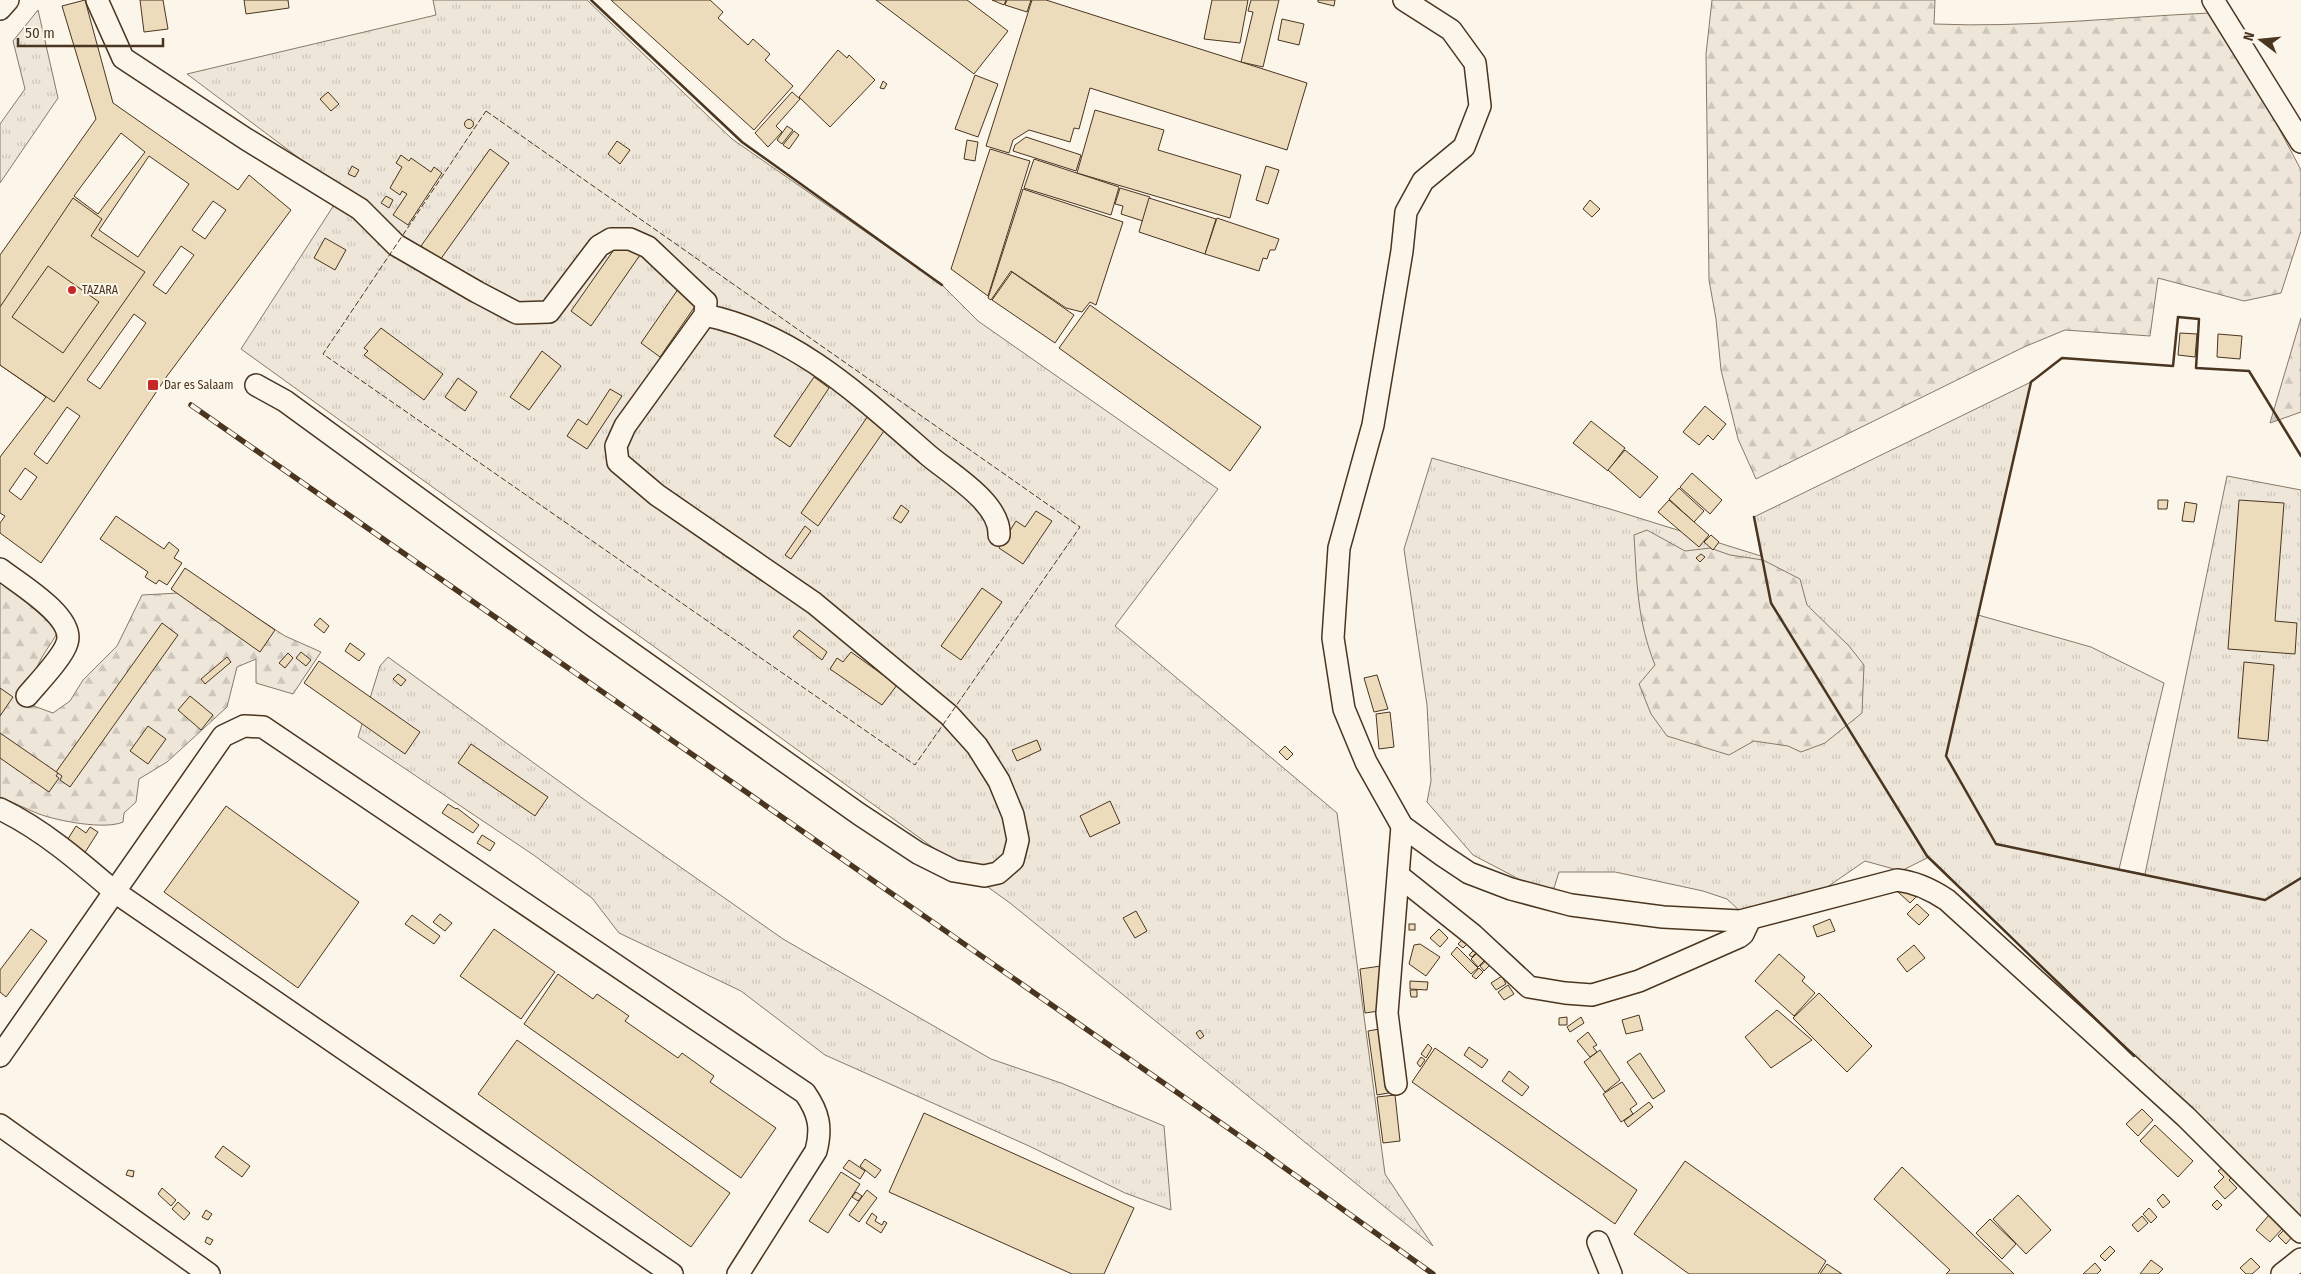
<svg xmlns="http://www.w3.org/2000/svg" width="2301" height="1274" viewBox="0 0 2301 1274" font-family="'Fira Sans Condensed',sans-serif">
<style>
.grass{fill:url(#grass-tufts);stroke:#887966}
.forest{fill:url(#forest-firs);stroke:#887966}
.building{fill:#ecdcbc;stroke:#4a3520;fill-rule:evenodd}
.lines{fill:none;stroke-linecap:round;stroke-linejoin:round}
.minor-casing{stroke:#4a3520;stroke-width:24}
.minor{stroke:#fbf6e9;stroke-width:21}
.rail-casing{stroke:#4a3520;stroke-width:5.5}
.rail{stroke:#fbf6e9;stroke-width:4;stroke-dasharray:11;stroke-linecap:butt}
.fence{stroke:#4a3520;stroke-width:1;stroke-dasharray:6 2.5;stroke-linecap:butt}
.wall{stroke:#4a3520;stroke-width:2.5}
.poi-dot{fill:#c62828;stroke:#fbf6e9;stroke-width:2}
.labels{text-anchor:middle;dominant-baseline:central;stroke-width:4;stroke-linejoin:round;paint-order:stroke}
.poi-label{font-size:12px;fill:#4a3520;stroke:#fbf6e9;text-anchor:start}
</style>
<defs>
<pattern id="grass-tufts" width="24" height="20" patternUnits="userSpaceOnUse" patternTransform="scale(1.25)"><rect width="24" height="20" fill="#ede6d9"/><path d="M3 7l-1-3M5 7V3M7 7l1-3M15 17l-1-3M17 17v-4M19 17l1-3" fill="none" stroke="#cdc6ba"/></pattern>
<pattern id="forest-firs" width="22" height="20" patternUnits="userSpaceOnUse" patternTransform="scale(1.25)"><rect width="22" height="20" fill="#ede6d9"/><path d="M5 1l3.5 6h-7zM16 11l3.5 6h-7z" fill="#cdc6ba"/></pattern>
</defs>
<rect width="100%" height="100%" fill="#fbf6e9"/>
<g class="grass">
<path d="M433,0h154l145,139 210,146 36,36 240,168 -103,137 222,187 48,361 48,72 -423,-343 -769,-554 102,-158 -156,-117 249,-59z"/>
<path d="M38,10l20,88 -58,85v-59l25,-35 -12,-48z"/>
<path d="M2031,382l-53,233 113,32 73,36 -45,186 26,5 82,-398 74,14v727l-372,-360 -28,14 -36,-10 -45,31 -79,20 -14,-13 -24,-8 -88,-19h-56l-5,16 -9,1 -11,-2 -61,-32 -46,-53 4,-21 -4,-76 -23,-156 28,-91 178,51 151,47 -7,-39z"/>
<path d="M388,657l201,146 194,136 208,120 70,24 103,43 7,84 -46,-17 -96,-47 -204,-91 -84,-64 -122,-58 -27,-35 -57,-42 -177,-119 22,-71z"/>
</g>
<g class="forest">
<path d="M1712,0h223l-1,24c92,4 184,-7 276,-11l64,106 27,51v61l-20,62 -37,8 -86,-23 -8,58 -85,-6 -41,17 -268,132 -18,-40 -17,-69 -5,-51 -7,-39 -3,-226z"/>
<path d="M2301,318v94l-31,11z"/>
<path d="M1647,530l38,21 25,-3 20,7 33,5 37,19 7,26 42,41 15,19 -2,48 -37,30 -24,9 -13,-6 -34,-5 -25,14 -62,-19 -16,-22 -12,-30 16,-19c-18,-45 -18,-82 -21,-130z"/>
<path d="M0,568l69,47 -27,42 -22,44 33,12 17,-12 13,-21 34,-34 25,-51 74,-4 69,45 36,16 -28,42 -37,-11v-24l-19,8 -10,40 -60,55 -28,17 -3,23 -12,11 -1,9c-18,8 -65,-1 -84,-8 -13,-5 -26,-12 -39,-17z"/>
</g>
<g class="building">
<path d="M85,0l28,103 125,87 11,-15 42,35 -124,166 -126,187 -41,-30v-10l5,-7 -5,-3v-56l46,-60 -46,-32v-110l96,-136 -34,-113zM121,133l24,19 -47,62 -24,-18zM149,156l40,28 -51,73 -39,-27zM213,201l13,9 -21,29 -13,-9zM181,246l13,9 -28,39 -13,-9zM134,314l12,9 -46,66 -13,-9zM67,407l13,9 -33,48 -13,-10zM25,468l12,9 -16,23 -12,-9z"/>
<path d="M140,0h23l5,29 -24,3z"/>
<path d="M244,0h44l1,8 -43,6z"/>
<path d="M611,0h99l13,12 -5,6 30,27 5,-6 17,15 -5,6 28,26 -39,44z"/>
<path d="M876,0h91l41,31 -34,43z"/>
<path d="M992,0h14l-2,5z"/>
<path d="M1007,0h24l-4,12 -22,-7z"/>
<path d="M1032,0h14l261,83 -20,67 -197,-62 -11,41 -5,-1 -4,14 -41,-12 -16,10 -4,13 -23,-7z"/>
<path d="M1212,0h36l-8,43 -36,-4z"/>
<path d="M1251,0h28l-16,67 -22,-5 12,-50 -5,-1z"/>
<path d="M1318,0h17l-1,6 -16,-4z"/>
<path d="M1282,19l22,5 -5,21 -21,-5z"/>
<path d="M838,50l9,8 2,-3 26,25 -45,47 -31,-30z"/>
<path d="M975,75l23,9 -20,53 -23,-8z"/>
<path d="M883,81l4,3 -3,5 -4,-1z"/>
<path d="M328,92l11,12 -8,7 -11,-12z"/>
<path d="M792,92l8,7 -24,27 6,6 -14,15 -13,-14z"/>
<path d="M1095,110l69,20 -6,20 83,25 -11,43 -153,-45z"/>
<circle cx="469" cy="124" r="4.5"/>
<path d="M787,126l6,4 -11,14 -5,-4z"/>
<path d="M794,131l5,4 -10,14 -6,-4z"/>
<path d="M1026,137l55,18 -5,16 -63,-20 2,-6z"/>
<path d="M967,140l11,2 -3,19 -11,-2z"/>
<path d="M617,141l13,9 -10,14 -12,-10z"/>
<path d="M490,149l19,14 -69,97 -19,-14z"/>
<path d="M990,149l40,12 -42,135 -37,-27z"/>
<path d="M401,155l8,6 2,-3 20,14 3,-5 8,6 -34,52 -15,-10 14,-21 -5,-3 -2,4 -10,-7 12,-21 -6,-4z"/>
<path d="M1034,159l85,28 -8,28 -87,-27z"/>
<path d="M352,166l7,4 -4,7 -7,-3z"/>
<path d="M1266,166l13,4 -11,34 -12,-4z"/>
<path d="M1120,188l30,9 -7,24 -22,-7 2,-8 -8,-2z"/>
<path d="M1023,189l100,33 -27,83 -6,-3 -8,10 -16,-4 -55,-37 -20,29 -3,-2z"/>
<path d="M386,196l7,4 -4,8 -8,-5z"/>
<path d="M73,198l29,21 -11,17 54,36 -91,130 -54,-37v-58z"/>
<path d="M1149,198l67,21 -11,35 -66,-22z"/>
<path d="M1590,200l10,9 -8,8 -9,-8z"/>
<path d="M1217,218l62,21 -4,11h-5l-3,9 -4,-1 -4,13 -54,-17z"/>
<path d="M325,238l21,12 -11,20 -21,-12z"/>
<path d="M620,241l20,14 -49,71 -20,-15z"/>
<path d="M48,266l51,36 -36,51 -51,-36z"/>
<path d="M1012,272l62,43 -19,28 -63,-43z"/>
<path d="M681,285l19,14 -40,58 -19,-14z"/>
<path d="M1090,305l171,122 -31,44 -171,-123z"/>
<path d="M381,328l62,46 -19,26 -60,-45 4,-4 -4,-3z"/>
<path d="M2180,333l17,1 -2,23 -17,-2z"/>
<path d="M2218,334l24,2 -2,23 -23,-2z"/>
<path d="M542,351l19,15 -32,44 -19,-13z"/>
<path d="M814,377l15,11 -39,59 -16,-11z"/>
<path d="M458,378l19,14 -12,19 -20,-14z"/>
<path d="M610,389l12,7 -35,53 -20,-13 11,-17 9,6z"/>
<path d="M1705,406l21,18 -13,16 -5,-5 -9,10 -16,-13z"/>
<path d="M868,416l18,12 -68,98 -17,-13z"/>
<path d="M1591,421l34,27 -17,23 -35,-28z"/>
<path d="M1625,450l33,27 -18,21 -32,-28z"/>
<path d="M1692,473l30,27 -12,14 -30,-27z"/>
<path d="M1679,488l25,23 -10,11 -25,-23z"/>
<path d="M1669,500l40,35 -10,12 -41,-35z"/>
<path d="M2158,500h10l-1,9h-9z"/>
<path d="M2239,500l45,3 -9,118 22,2 -2,31 -67,-5z"/>
<path d="M2185,502l12,2 -3,18 -12,-1z"/>
<path d="M901,505l8,6 -8,12 -8,-5z"/>
<path d="M1036,511l16,10 -29,43 -24,-16 17,-27 9,6z"/>
<path d="M116,516l48,33 5,-7 10,8 -5,8 8,5 -15,22 -8,-5 -3,4 -11,-7 3,-5 -48,-33z"/>
<path d="M805,526l6,5 -20,28 -6,-4z"/>
<path d="M1711,535l8,7 -6,8 -9,-8z"/>
<path d="M1701,554l4,3 -5,5 -4,-4z"/>
<path d="M185,568l90,62 -15,22 -89,-63z"/>
<path d="M982,588l20,14 -41,58 -20,-14z"/>
<path d="M320,618l9,8 -5,7 -10,-8z"/>
<path d="M162,623l16,12 -108,152 -10,-7 2,-4 -6,-4z"/>
<path d="M799,630l28,22 -5,8 -29,-23z"/>
<path d="M350,643l15,11 -6,7 -14,-10z"/>
<path d="M301,652l10,8 -5,6 -10,-8z"/>
<path d="M851,652l46,33 -15,20 -52,-36 7,-11 6,4z"/>
<path d="M288,653l5,5 -8,10 -6,-5z"/>
<path d="M227,657l4,5 -26,22 -4,-5z"/>
<path d="M319,661l101,71 -15,22 -101,-71z"/>
<path d="M2244,662l30,3 -6,76 -30,-3z"/>
<path d="M398,674l8,6 -5,6 -8,-7z"/>
<path d="M1377,675l11,34 -14,3 -10,-34z"/>
<path d="M0,688l13,9 -13,19z"/>
<path d="M190,696l23,19 -12,15 -23,-20z"/>
<path d="M1390,712l4,35 -15,2 -3,-35z"/>
<path d="M148,726l18,13 -18,25 -18,-13z"/>
<path d="M0,733l58,40 -2,3 3,2 -10,14 -49,-34z"/>
<path d="M1037,740l4,10 -24,11 -5,-11z"/>
<path d="M471,744l77,53 -13,19 -77,-53z"/>
<path d="M1285,746l8,8 -6,6 -8,-8z"/>
<path d="M1110,801l10,22 -30,14 -10,-21z"/>
<path d="M448,804l8,5 1,-1 22,17 -6,8 -31,-20z"/>
<path d="M226,806l133,96 -61,86 -134,-96z"/>
<path d="M76,826l10,7 4,-6 8,5 -14,22 -18,-12z"/>
<path d="M482,835l13,8 -5,8 -13,-8z"/>
<path d="M1905,882l13,13 -8,8 -13,-12z"/>
<path d="M1917,904l12,11 -10,10 -12,-11z"/>
<path d="M1136,911l11,20 -12,7 -12,-20z"/>
<path d="M440,914l12,9 -7,8 -12,-9z"/>
<path d="M412,915l28,21 -6,8 -29,-20z"/>
<path d="M1830,919l5,12 -18,6 -4,-11z"/>
<rect x="1409" y="924" width="6" height="6"/>
<path d="M31,929l16,12 -41,56 -6,-5v-22z"/>
<path d="M494,929l61,43 -34,47 -61,-43z"/>
<path d="M1439,929l9,9 -8,9 -10,-9z"/>
<path d="M1462,940l5,4 -4,4 -5,-4z"/>
<path d="M1420,944l20,13 -14,19 -17,-12 5,-19z"/>
<path d="M1914,945l11,13 -18,14 -10,-13z"/>
<path d="M1457,947l21,21 -7,6 -20,-20z"/>
<path d="M1474,950l3,2 -5,5 -3,-2z"/>
<path d="M1477,953l7,8 -6,6 -7,-8z"/>
<path d="M1779,954l26,23 -3,4 13,12 -21,23 -39,-35z"/>
<path d="M1487,960l4,4 -7,7 -4,-5z"/>
<path d="M1381,966l5,44 -21,3 -5,-44z"/>
<path d="M1479,968l4,4 -7,7 -4,-3z"/>
<path d="M558,974l35,25 4,-5 32,22 -4,5 53,37 4,-5 32,23 -4,6 66,46 -35,50 -217,-154z"/>
<path d="M1502,976l4,8 -10,6 -5,-7z"/>
<path d="M1410,981l18,1 -1,8 -17,-1z"/>
<path d="M1508,985l6,9 -10,6 -6,-8z"/>
<path d="M1410,990h7v7h-6z"/>
<path d="M1819,993l53,53 -25,26 -54,-54z"/>
<path d="M1777,1010l35,30 -41,28 -26,-31z"/>
<path d="M1639,1015l4,15 -17,4 -4,-14z"/>
<path d="M1567,1017v8h-8v-7z"/>
<path d="M1581,1017l3,6 -14,9 -3,-5z"/>
<path d="M1385,1028l9,64 -17,3 -9,-64z"/>
<path d="M1200,1030l4,6 -4,3 -4,-6z"/>
<path d="M1588,1032l9,13 -4,2 4,5 -7,5 -13,-16z"/>
<path d="M517,1040l213,153 -39,54 -213,-153z"/>
<path d="M1428,1044l4,4 -6,10 -5,-4z"/>
<path d="M1469,1047l19,13 -6,8 -18,-13z"/>
<path d="M1435,1048l202,142 -22,34 -203,-142z"/>
<path d="M1600,1050l20,30 -15,12 -21,-30z"/>
<path d="M1640,1053l25,38 -12,8 -26,-37z"/>
<path d="M1421,1057l4,3 -5,7 -3,-4z"/>
<path d="M1509,1071l20,16 -7,9 -20,-15z"/>
<path d="M1622,1082l15,22 -7,5 3,5 -12,8 -18,-28z"/>
<path d="M1395,1095l5,46 -17,2 -6,-46z"/>
<path d="M1649,1102l4,5 -25,20 -4,-6z"/>
<path d="M2142,1109l11,11 -15,16 -12,-12z"/>
<path d="M924,1113l210,95 -30,66h-32l-183,-82z"/>
<path d="M2155,1125l38,36 -15,16 -38,-36z"/>
<path d="M223,1146l27,20 -8,11 -27,-20z"/>
<path d="M865,1159l16,11 -6,8 -15,-12z"/>
<path d="M849,1160l16,11 -5,8 -17,-11z"/>
<path d="M1685,1161l141,100 -8,13h-129l-55,-40z"/>
<path d="M1902,1167l112,107h-68l4,-4 -76,-71z"/>
<path d="M2223,1167l10,9 -4,4 8,8 -12,11 -11,-12 10,-10 -6,-6z"/>
<path d="M128,1170l6,1 -1,6 -7,-2z"/>
<path d="M841,1172l19,12 -32,49 -19,-12z"/>
<path d="M162,1188l14,12 -5,6 -13,-12z"/>
<path d="M867,1190l10,8 -18,24 -10,-7z"/>
<path d="M856,1192l6,4 -4,5 -6,-4z"/>
<path d="M2163,1194l7,8 -7,6 -6,-8z"/>
<path d="M2018,1195l33,35 -25,24 -33,-35z"/>
<path d="M2217,1200l5,5 -5,5 -5,-5z"/>
<path d="M178,1202l12,11 -6,7 -12,-11z"/>
<path d="M2149,1208l8,9 -6,6 -8,-9z"/>
<path d="M206,1210l6,4 -4,6 -6,-3z"/>
<path d="M872,1213l5,4 -2,4 7,4 2,-4 3,2 -6,10 -15,-10z"/>
<path d="M2269,1215l14,13 -13,14 -14,-12z"/>
<path d="M2142,1216l6,7 -10,9 -6,-7z"/>
<path d="M1990,1219l26,25 -14,15 -26,-26z"/>
<path d="M2285,1229l8,7 -7,8 -8,-8z"/>
<path d="M207,1237l6,3 -3,5 -5,-3z"/>
<path d="M2110,1246l5,5 -10,10 -5,-5z"/>
<path d="M2251,1258l9,9 -8,7h-6l-6,-6z"/>
<path d="M2151,1260l12,9 -5,5h-18z"/>
<path d="M2095,1263l6,7 -4,4h-14z"/>
<path d="M1827,1264l15,10h-22z"/>
</g>
<g class="lines">
<g class="minor-casing">
<g id="minor">
<path d="M97,0l26,58 123,81 114,70 36,36 81,47 40,21 32,-1 50,-66 12,-7h19l18,8 58,55 -1,13 -80,111 -9,20 2,16 39,33 157,108 135,112 28,31 22,35 14,34 5,25 -5,20 -15,13 -14,3 -30,-5 -36,-18 -59,-39 -267,-189 -307,-224 -29,-16"/>
<path d="M1404,0l47,30 24,33 5,43 -16,41 -41,34 -17,31 -4,39 -29,174 -34,123 -6,90 11,71 22,53 36,64 40,29 27,18 42,16 60,16 92,12 77,4 157,-41c19,2 35,10 50,20l239,217 115,115"/>
<path d="M2213,0l88,142"/>
<path d="M0,9l8,-9"/>
<path d="M705,315c91,19 155,81 223,140 21,18 73,48 71,80"/>
<path d="M0,569c18,14 76,48 67,74 -4,14 -30,41 -40,53"/>
<path d="M0,809c42,20 79,52 115,83l557,382"/>
<path d="M1399,876l74,59 56,52 36,6 27,2 47,-14 100,-44 4,-3 7,-15"/>
<path d="M0,1056l223,-320 21,-10 19,1 542,366c14,20 17,35 11,58l-78,123"/>
<path d="M1396,1084l-9,-71 15,-187"/>
<path d="M0,1125l209,149"/>
<path d="M1598,1242l13,32"/>
<path d="M2282,1274l19,-15"/>
</g>
</g>
<use href="#minor" class="minor"/>
<g class="rail-casing">
<path id="rail" d="M191,405l1073,748 169,121"/>
</g>
<use href="#rail" class="rail"/>
<path class="fence" d="M486,111l594,416 -165,238 -592,-411z"/>
<g class="wall">
<path d="M591,0l151,142 200,143"/>
<path d="M2301,456l-52,-85 -53,-3 3,-49 -21,-2 -5,49 -111,-8 -31,24 -85,374 50,88 269,56 36,-22"/>
<path d="M1754,517l17,86 156,253 207,200"/>
</g>
</g>
<g class="poi-dot">
<circle cx="72" cy="290" r="5"/>
<rect x="147" y="379" width="12" height="12" rx="2.5"/>
</g>
<g class="labels">
<g class="poi-label">
<text x="82" y="290">TAZARA</text>
<text x="164" y="385">Dar es Salaam</text>
</g>
</g>
<g transform="translate(2261 40) rotate(286)" stroke="#fbf6e9" stroke-width="4" paint-order="stroke">
<path d="M0-4L9 19L0 12L-9 19Z" fill="#4a3520"/>
<text y="-8" font-size="14" font-weight="bold" text-anchor="middle" fill="#4a3520">N</text>
</g>
<path d="M18 38v8h145v-8" fill="none" stroke="#4a3520" stroke-width="2.5"/>
<text x="25" y="38" font-size="15" fill="#4a3520" stroke="#fbf6e9" stroke-width="4" paint-order="stroke">50 m</text>
</svg>
